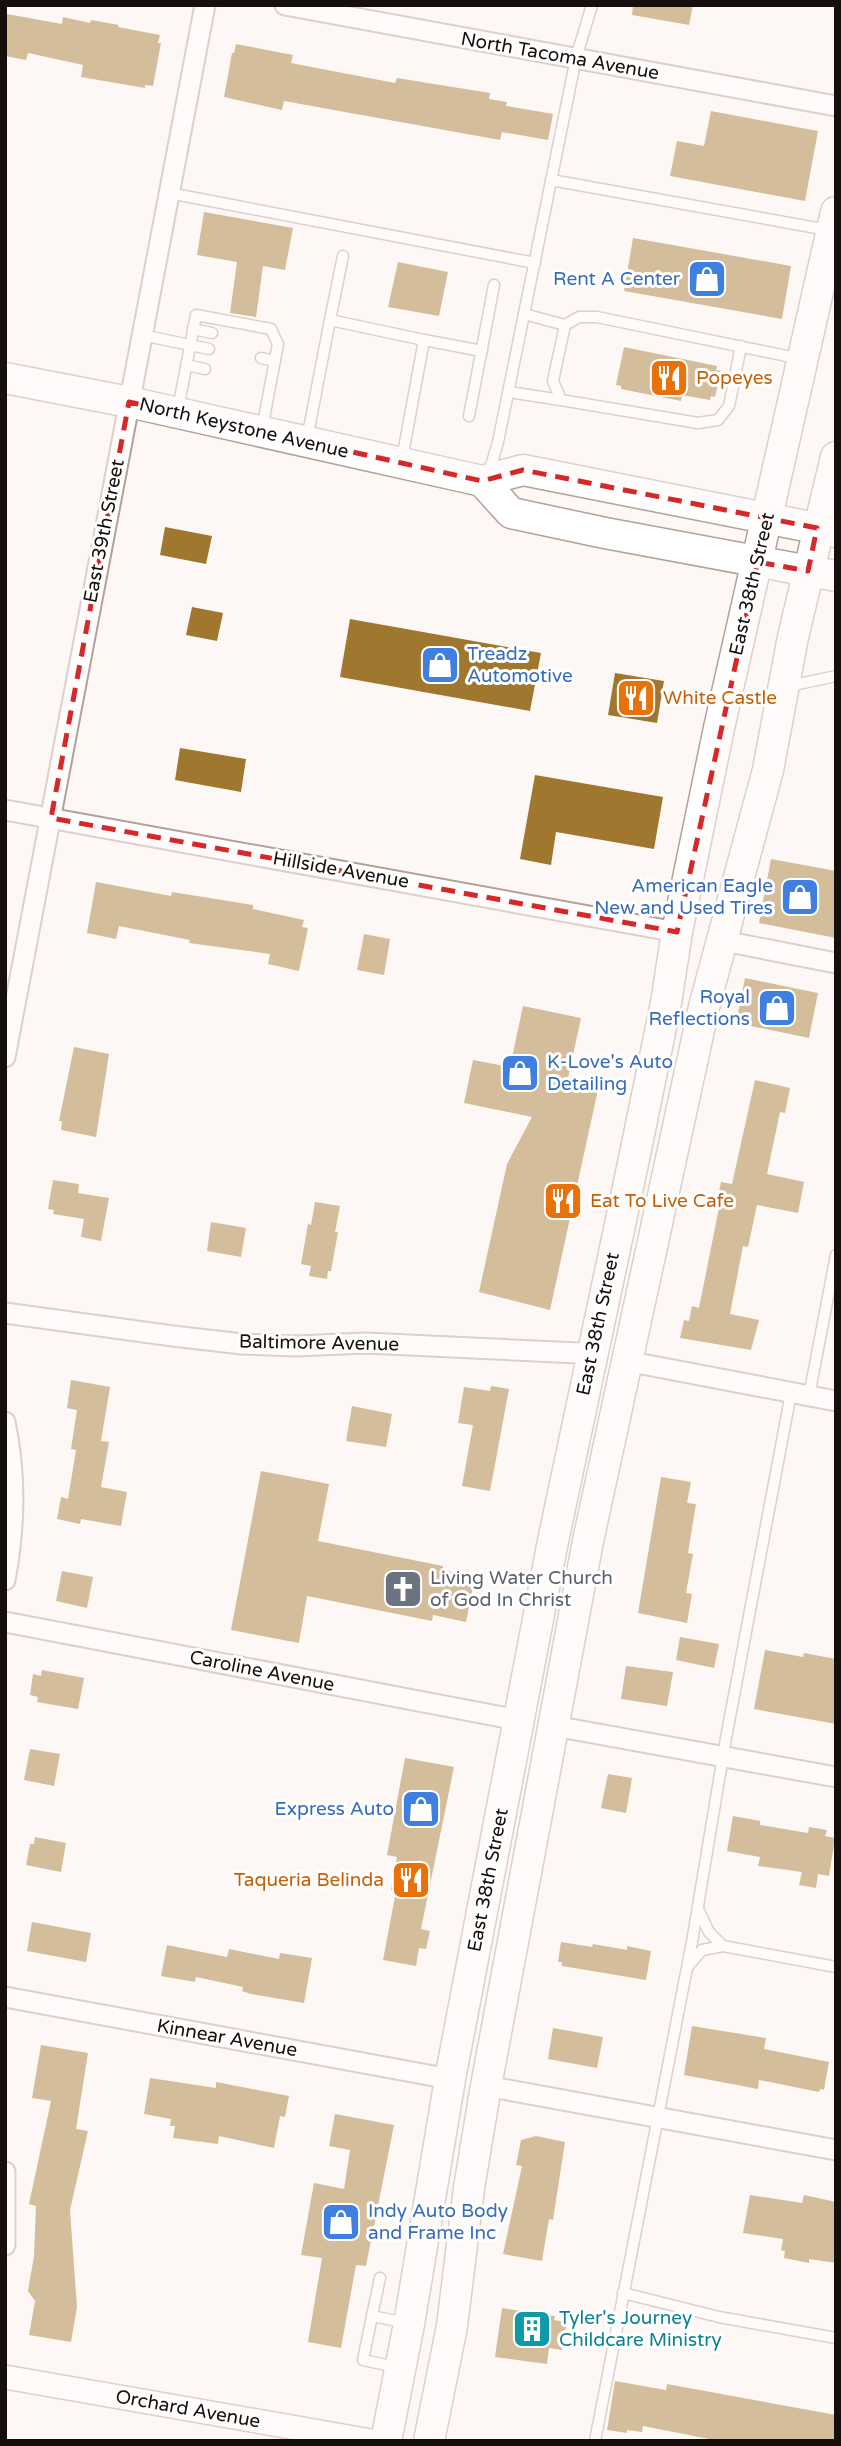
<svg xmlns="http://www.w3.org/2000/svg" width="841" height="2446" viewBox="0 0 841 2446" font-family="'Varela Round',sans-serif">
<style>
.building{fill:#a0772e}
.lines{fill:none;stroke-linecap:round;stroke-linejoin:round}
.service-casing{stroke:#b6a095;stroke-width:13}
.minor-casing{stroke:#b6a095;stroke-width:23}
.tertiary-casing{stroke:#b6a095;stroke-width:26}
.primary-casing{stroke:#b6a095;stroke-width:33}
.service{stroke:#fff;stroke-width:10}
.minor{stroke:#fff;stroke-width:19}
.tertiary{stroke:#fff;stroke-width:23}
.primary{stroke:#fff;stroke-width:30}
.marked{fill:none;stroke:#d62828;stroke-width:5;stroke-dasharray:14 9;stroke-linejoin:round}
.labels{text-anchor:middle;dominant-baseline:central;stroke-width:6;stroke-linejoin:round;paint-order:stroke}
.street-label{font-size:19px;fill:#160f0b;stroke:#fff}
.shop-label{font-size:19px;fill:#366cbe;stroke:#fff;text-anchor:end}
.food-label{font-size:19px;fill:#c56008;stroke:#fff;text-anchor:start}
.worship-label{font-size:19px;fill:#5b616d;stroke:#fff;text-anchor:start}
.culture-label{font-size:19px;fill:#0d838f;stroke:#fff;text-anchor:start}
</style>
<rect width="100%" height="100%" fill="#fdf8f5"/>
<g class="building">
<path d="M633,5h60l-4,20 -57,-10z"/>
<path d="M7,14l55,10 1,-7 27,6 1,-3 28,5 -1,2 42,8 -2,8h3l-8,43 -8,-1v3l-64,-11 2,-12 -55,-12 -2,7 -21,-4z"/>
<path d="M236,44l57,11 -2,8 104,20 2,-5 93,15 -1,6 18,3 -1,4 47,8 -5,26 -46,-8 -2,8 -216,-39 -2,9 -58,-13 8,-44h2z"/>
<path d="M711,111l107,20 -13,70 -135,-25 7,-35 27,5z"/>
<path d="M204,212l89,16 -8,42 -22,-4 -7,51 -26,-4 7,-51 -40,-7z"/>
<path d="M633,238l158,28 -9,53 -158,-28z"/>
<path d="M398,262l50,10 -9,44 -51,-9z"/>
<path d="M624,347l93,19 -1,4 5,1 -6,26 -4,-1 -1,4 -28,-5 -1,6 -60,-12v-3l-5,-1z"/>
<path d="M165,527l47,9 -6,28 -46,-9z"/>
<path d="M192,607l31,6 -6,28 -31,-6z"/>
<path d="M350,619l191,34 -11,58 -190,-34z"/>
<path d="M615,673l49,8 -7,42 -49,-8z"/>
<path d="M180,748l66,11 -5,33 -66,-12z"/>
<path d="M535,775l128,22 -9,52 -98,-17 -5,33 -31,-6z"/>
<path d="M771,859l65,12v67l-77,-15z"/>
<path d="M96,882l75,14 1,-4 81,13v4l51,11 -2,7 6,1 -9,43 -31,-7 2,-10 -81,-11 1,-3 -71,-14 -3,13 -29,-6z"/>
<path d="M364,934l26,5 -6,36 -27,-5z"/>
<path d="M745,978l73,15 -9,45 -73,-15z"/>
<path d="M523,1006l58,12 -13,60 31,7 -49,225 -71,-18 28,-128 25,-47 -68,-14 9,-43 37,7z"/>
<path d="M74,1047l35,7 -13,83 -35,-7 1,-9h-3z"/>
<path d="M755,1080l35,8 -5,25 -5,-1 -13,62 37,8 -6,31 -41,-8 -9,42 -5,-1 -13,68 29,6 -8,30 -71,-12 4,-18 5,1 3,-15 7,2 21,-105 -3,-1 4,-20 11,2z"/>
<path d="M53,1180l26,4 -1,9 31,5 -8,43 -20,-4 3,-18 -31,-5 1,-4 -6,-1z"/>
<path d="M315,1202l25,4 -5,26h3l-7,39h-3l-1,8 -18,-3 2,-10 -10,-2 7,-40 3,1z"/>
<path d="M211,1222l35,6 -5,29 -34,-6z"/>
<path d="M71,1380l39,7 -9,54 8,1 -8,45 26,5 -6,34 -40,-7 -1,5 -23,-5 4,-22 7,2 8,-49 -5,-1 6,-39 -10,-2z"/>
<path d="M491,1386l18,3 -19,102 -28,-5 11,-61 -15,-2 6,-36 26,4z"/>
<path d="M352,1406l40,8 -6,33 -40,-6z"/>
<path d="M261,1471l68,13 -11,57 125,25v4l32,7 -9,45 -33,-7 -1,6 -125,-25 -8,47 -68,-13z"/>
<path d="M661,1477l30,5 -4,21 9,1 -8,49 5,1 -7,39 6,1 -5,29 -49,-10z"/>
<path d="M62,1571l31,6 -6,31 -31,-7z"/>
<path d="M680,1637l39,7 -5,24 -38,-8z"/>
<path d="M765,1650l38,7 1,-4 32,6v65l-82,-15z"/>
<path d="M626,1666l47,6 -6,34 -46,-7z"/>
<path d="M42,1670l42,8 -6,31 -41,-7 1,-5 -8,-2 3,-21 8,2z"/>
<path d="M30,1749l30,5 -6,32 -30,-6z"/>
<path d="M405,1758l49,9 -33,162 9,2 -4,18 -7,-1 -3,18 -33,-6 13,-69 -5,-1 6,-33 -10,-2z"/>
<path d="M608,1774l24,4 -6,35 -25,-5z"/>
<path d="M733,1816l27,5v4l48,8 1,-6 18,3 -2,6 10,2 -6,38 -11,-2 -2,14 -17,-3 3,-13 -44,-6 2,-9 -33,-6z"/>
<path d="M35,1837l31,6 -5,29 -35,-7 4,-21h4z"/>
<path d="M32,1922l59,11 -5,29 -59,-11z"/>
<path d="M561,1942l31,5 1,-3 34,6v-4l24,5 -5,29 -84,-14v-4h-4z"/>
<path d="M167,1945l60,12 2,-8 50,10 1,-6 32,5 -8,45 -53,-9 -9,-3 1,-4 -47,-10 -1,5 -34,-6z"/>
<path d="M692,2026l74,12 -2,11 65,13 -5,28 -4,-1 -1,3 -60,-12 -1,9 -74,-14z"/>
<path d="M553,2028l50,9 -6,31 -49,-9z"/>
<path d="M41,2045l47,8 -12,76 12,2 -18,79 7,97 -6,35 -42,-7 6,-34 -7,-10 6,-35 2,-50 -7,-2 22,-103 -19,-3z"/>
<path d="M150,2078l66,10v-6l73,14 -4,21 -5,-1 -6,32 -55,-12 -1,8 -45,-6 2,-12h-5l1,-7 -27,-5z"/>
<path d="M335,2114l59,11 -28,141 -10,-1 -15,83 -33,-6 14,-84 -21,-3 13,-72 30,6 6,-39 -21,-4z"/>
<path d="M536,2136l29,6 -12,78 -4,-1 -7,42 -39,-7 19,-88 -6,-1 5,-25z"/>
<path d="M750,2195l52,8 2,-8 32,7v61l-27,-4v4l-25,-5 1,-7 -4,-1 2,-11 -40,-6z"/>
<path d="M502,2308l53,8 -1,4 13,2 -5,28 -13,-2 -2,16 -52,-7z"/>
<path d="M615,2381l51,9 1,-6 169,31v26h-117l-76,-15 -1,6 -15,-2v3l-20,-3z"/>
</g>
<g class="lines">
<g class="service-casing">
<g id="service">
<path d="M551,180l277,50"/>
<path d="M169,193l366,70"/>
<path d="M524,314l41,11"/>
<path d="M330,320l13,-64"/>
<path d="M193,329l19,4"/>
<path d="M142,335l67,14"/>
<path d="M424,340l58,11"/>
<path d="M741,346l-12,60 -11,14 -20,3 -137,-23 -8,-19 12,-56 14,-8h18l204,42"/>
<path d="M261,358l14,3"/>
<path d="M186,365l19,4"/>
<path d="M509,392l52,8"/>
<path d="M178,409l18,-94 75,14 7,15 -16,85"/>
<path d="M469,416l25,-131"/>
<path d="M307,439l23,-119 94,20 -22,119"/>
<path d="M489,473l9,-31 78,-384 16,-53"/>
<path d="M789,686l47,-10"/>
<path d="M809,1396l27,-141"/>
<path d="M698,1909l11,23 14,14 113,21"/>
<path d="M689,1965l13,-15 21,-4"/>
<path d="M623,2293l96,24 117,21"/>
<path d="M372,2316l8,-38"/>
<path d="M396,2367l-33,-7 9,-44 35,7"/>
<path d="M595,2441l97,-499 34,-204 65,-345"/>
</g>
</g>
<g class="minor-casing">
<g id="minor">
<path d="M285,5l551,101"/>
<path d="M5,810l672,122"/>
<path d="M724,941l112,22"/>
<path d="M5,1057l200,-1052"/>
<path d="M5,1313l168,23 69,8 54,2 70,-3 213,10 12,3"/>
<path d="M626,1361l210,40"/>
<path d="M5,1422c11,52 10,105 0,158"/>
<path d="M5,1622l513,98"/>
<path d="M554,1726l282,51"/>
<path d="M5,1997l445,82"/>
<path d="M486,2086l350,64"/>
<path d="M5,2172v73"/>
</g>
</g>
<g class="tertiary-casing">
<path id="tertiary" d="M5,2377l366,64"/>
</g>
<g class="primary-casing">
<g id="primary">
<path d="M5,378l124,24 353,79 41,-11 313,62"/>
<path d="M482,481l29,32 94,20 231,43"/>
<path d="M386,2441l23,-117 41,-245 103,-538 82,-387 31,-151 11,-71 42,-204 117,-516"/>
<path d="M429,2441l23,-115 17,-138 17,-102 102,-545 116,-534 64,-237 25,-133 43,-180"/>
</g>
</g>
<use href="#service" class="service"/>
<use href="#minor" class="minor"/>
<use href="#tertiary" class="tertiary"/>
<use href="#primary" class="primary"/>
</g>
<path d="M0 0H841V2446H0ZM129,402l353,79 41,-11 294,58 -9,43 -50,-9 -81,370 -626,-114z" fill="#fdf8f5" fill-opacity=".55" fill-rule="evenodd"/>
<path class="marked" d="M129,402l353,79 41,-11 294,58 -9,43 -50,-9 -81,370 -626,-114z"/>
<defs>
<g id="shop-square" transform="scale(2.0125)"><rect x="-9" y="-9" width="18" height="18" rx="4" fill="#3f7fe0" stroke="#fff"/><path d="M-5-2.5h2.3a2.7 3.5 0 0 1 5.4 0H5L5.5 6h-11ZM-1.5-2.5h3a1.5 2.3 0 0 0-3 0Z" fill="#fff"/></g>
<g id="restaurant-square" transform="scale(2.0125)"><rect x="-9" y="-9" width="18" height="18" rx="4" fill="#e8710a" stroke="#fff"/><path d="M-5-6h1v4h1v-4h1v4h1v-4h1v5L-1.5 .5V6h-2V.5L-5-1ZM5-6V6H3V1.5H1.5Q1.5-4 5-6Z" fill="#fff"/></g>
<g id="church-square" transform="scale(2.0125)"><rect x="-9" y="-9" width="18" height="18" rx="4" fill="#6b7280" stroke="#fff"/><path d="M-1.2-6h2.4v3.5h3.3v2.4h-3.3V6h-2.4V-.1h-3.3v-2.4h3.3Z" fill="#fff"/></g>
<g id="building-square" transform="scale(2.0125)"><rect x="-9" y="-9" width="18" height="18" rx="4" fill="#0f9aa8" stroke="#fff"/><path d="M-4-6H4V6H1V3H-1V6H-4ZM-2.5-4.3h1.7v1.8h-1.7ZM.8-4.3h1.7v1.8H.8ZM-2.5-1h1.7V.8h-1.7ZM.8-1h1.7V.8H.8Z" fill="#fff"/></g>
</defs>
<g fill-rule="evenodd">
<use href="#shop-square" x="707" y="279"/>
<use href="#restaurant-square" x="669" y="378"/>
<use href="#shop-square" x="440" y="665"/>
<use href="#restaurant-square" x="636" y="698"/>
<use href="#shop-square" x="800" y="897"/>
<use href="#shop-square" x="777" y="1008"/>
<use href="#shop-square" x="520" y="1073"/>
<use href="#restaurant-square" x="563" y="1201"/>
<use href="#church-square" x="403" y="1589"/>
<use href="#shop-square" x="421" y="1809"/>
<use href="#restaurant-square" x="411" y="1880"/>
<use href="#shop-square" x="341" y="2222"/>
<use href="#building-square" x="532" y="2329"/>
</g>
<g class="labels">
<g class="street-label">
<text transform="translate(560 56) rotate(10)">North Tacoma Avenue</text>
<text transform="translate(244 428) rotate(13)">North Keystone Avenue</text>
<text transform="translate(104 531) rotate(-79)">East 39th Street</text>
<text transform="translate(752 584) rotate(-77)">East 38th Street</text>
<text transform="translate(341 870) rotate(10)">Hillside Avenue</text>
<text transform="translate(598 1324) rotate(-78)">East 38th Street</text>
<text transform="translate(319 1343) rotate(1)">Baltimore Avenue</text>
<text transform="translate(262 1671) rotate(11)">Caroline Avenue</text>
<text transform="translate(488 1880) rotate(-79)">East 38th Street</text>
<text transform="translate(227 2038) rotate(10)">Kinnear Avenue</text>
<text transform="translate(188 2409) rotate(10)">Orchard Avenue</text>
</g>
<g class="shop-label">
<text x="680" y="279">Rent A Center</text>
<text x="467" y="654" text-anchor="start">Treadz<tspan x="467" dy="22">Automotive</tspan></text>
<text x="773" y="886">American Eagle<tspan x="773" dy="22">New and Used Tires</tspan></text>
<text x="750" y="997">Royal<tspan x="750" dy="22">Reflections</tspan></text>
<text x="547" y="1062" text-anchor="start">K-Love's Auto<tspan x="547" dy="22">Detailing</tspan></text>
<text x="394" y="1809">Express Auto</text>
<text x="368" y="2211" text-anchor="start">Indy Auto Body<tspan x="368" dy="22">and Frame Inc</tspan></text>
</g>
<g class="food-label">
<text x="696" y="378">Popeyes</text>
<text x="663" y="698">White Castle</text>
<text x="590" y="1201">Eat To Live Cafe</text>
<text x="384" y="1880" text-anchor="end">Taqueria Belinda</text>
</g>
<g class="worship-label">
<text x="430" y="1578">Living Water Church<tspan x="430" dy="22">of God In Christ</tspan></text>
</g>
<g class="culture-label">
<text x="559" y="2318">Tyler's Journey<tspan x="559" dy="22">Childcare Ministry</tspan></text>
</g>
</g>
<rect width="841" height="2446" fill="none" stroke="#160f0b" stroke-width="14"/>
</svg>
